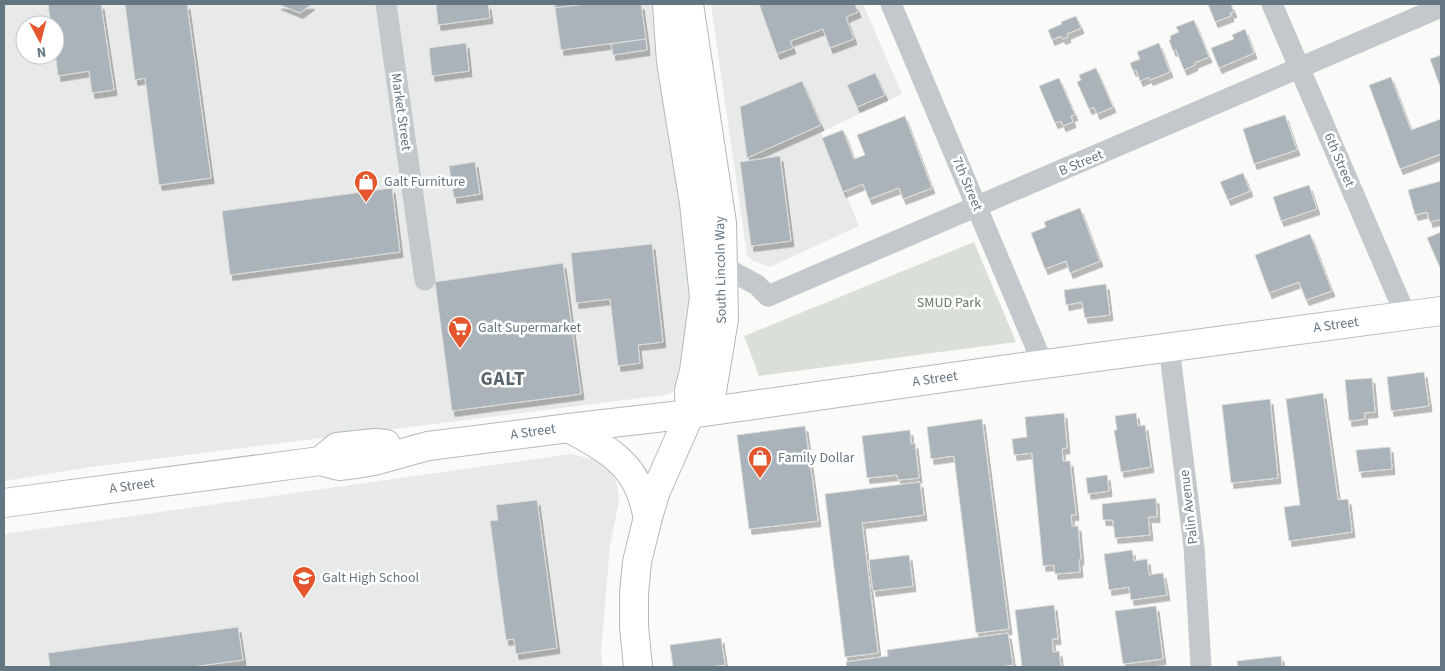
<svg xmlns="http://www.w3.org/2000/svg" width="1445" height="671" viewBox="0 0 1445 671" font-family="'Source Sans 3',sans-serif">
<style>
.built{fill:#e8e9e9;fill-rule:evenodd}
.green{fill:#dadfd7}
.building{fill:#aab3b9;stroke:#dcdcda;filter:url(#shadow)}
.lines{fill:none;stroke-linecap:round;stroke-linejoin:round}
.secondary-casing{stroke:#b3babf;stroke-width:30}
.street{stroke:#c3c8cc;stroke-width:21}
.secondary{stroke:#fff;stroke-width:28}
.labels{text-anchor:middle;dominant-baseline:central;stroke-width:5;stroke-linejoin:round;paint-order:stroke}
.street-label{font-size:14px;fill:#657683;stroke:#fff}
.poi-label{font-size:14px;fill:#657683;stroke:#fff;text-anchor:start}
.park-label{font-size:14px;fill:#687a64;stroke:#fff}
.district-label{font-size:19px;font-weight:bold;letter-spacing:1px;fill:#57646e;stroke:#fff}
</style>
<defs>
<filter id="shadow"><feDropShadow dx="3" dy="5.5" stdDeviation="0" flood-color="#0004"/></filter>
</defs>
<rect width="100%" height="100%" fill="#fafaf8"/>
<g class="built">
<path d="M4,4h655l34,315 -9,57 -9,15 -10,4 -574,72 -87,14zM25,25h30v30h-30z"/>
<path d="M711,4h152l39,90 -81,38 38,94 -89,41 -17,-6 -6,-6z"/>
<path d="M571,454l25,6 15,13 6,10 2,18 -9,45 -9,107 2,14h-599v-133z"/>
</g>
<path class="green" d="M974,242l42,100 -257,34 -15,-40z"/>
<g class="building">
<path d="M48,4h53l13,86 -22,3 -3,-22 -31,5 -3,-24v-27h-4z"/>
<path d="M125,4h62l24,174 -52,7 -14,-107 -10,2z"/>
<path d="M278,4h34l-12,9z"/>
<path d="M436,4h52l2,14 -52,7z"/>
<path d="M555,4h30l-30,4z"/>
<path d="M585,4h56l5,35 -85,11 -6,-42z"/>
<path d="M759,4h96l3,8 -12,5 8,22 -24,9 -7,-19 -33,12 3,7 -16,6z"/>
<path d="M1208,4h23l3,8 -4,1 1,3 -16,6z"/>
<path d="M1076,16l5,12 -14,6 1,3 -5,2 -2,-3 -9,4 -4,-10 14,-6 -1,-2z"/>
<path d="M1194,20l15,37 -15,6 1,2 -11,5 -8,-20 -3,1 -4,-11 2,-1 -1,-3 9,-4 -3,-5z"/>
<path d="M1245,29l9,24 -35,15 -8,-20 23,-9 -2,-4z"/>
<path d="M646,39l1,11 -34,5 -2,-11z"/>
<path d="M466,43l3,28 -37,5 -3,-28z"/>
<path d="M1159,43l11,29 -20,8 -1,-3 -9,4 -4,-11 -3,1 -3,-8 10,-4 -3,-7z"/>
<path d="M1441,55v34l-11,-30z"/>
<path d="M1096,68l17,39 -16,7 -3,-7 -5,2 -12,-27 4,-2 -2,-5z"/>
<path d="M875,73l10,22 -28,12 -10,-22z"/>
<path d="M1391,77l20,53 30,-11v35l-41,15 -31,-84z"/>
<path d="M1059,78l16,37 -4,1 2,6 -10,4 -2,-5 -6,2 -16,-37z"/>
<path d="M802,81l19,44 -74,33 -7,-51z"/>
<path d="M1285,115l12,35 -43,14 -11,-35z"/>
<path d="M905,116l27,72 -29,11 -4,-11 -30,11 -6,-15 -20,8 -21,-54 21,-8 11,29 11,-4 -8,-20z"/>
<path d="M780,156l11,85 -40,5 -11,-84z"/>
<path d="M475,162l5,32 -26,4 -5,-32z"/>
<path d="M1243,173l7,18 -22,9 -8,-18z"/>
<path d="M1441,181v38l-11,3 -3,-10 -12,3 -7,-25z"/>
<path d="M1309,185l8,24 -36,12 -8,-24z"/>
<path d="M392,188l8,64 -170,23 -8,-64z"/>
<path d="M1080,208l20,53 -30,12 -4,-12 -21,8 -14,-36 15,-6 -2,-5z"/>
<path d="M1441,232v38l-14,-32z"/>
<path d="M1310,234l22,57 -26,9 -7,-18 -30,11 -14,-38z"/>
<path d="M652,244l11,98 -25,3 2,18 -22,3 -8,-67 -34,4 -5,-50z"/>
<path d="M563,263l18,131 -129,17 -17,-129z"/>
<path d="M1106,284l4,31 -25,3 -3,-16 -16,3 -2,-15z"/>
<path d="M1424,372l5,34 -38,5 -4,-34z"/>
<path d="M1372,378l3,34 -11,1 1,6 -16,2 -4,-41z"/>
<path d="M1323,393l15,107 10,-1 4,33 -63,9 -5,-34 16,-2 -14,-106z"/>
<path d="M1270,399l8,79 -47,5 -9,-78z"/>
<path d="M1064,413l3,35 -5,1 1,12h7l6,54h-5l1,11h6l3,33 -2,1 1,12 -25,2 -1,-9 -11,1 -11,-113 -18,2 -2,-16 15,-2 -2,-20z"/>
<path d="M1136,413l2,13 7,-1 6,42 -30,5 -7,-42h3l-2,-14z"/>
<path d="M982,419l27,210 -33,4 -22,-177 -23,3 -4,-32z"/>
<path d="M805,426l13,95 -69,8 -12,-94z"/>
<path d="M910,430l1,14 4,-1 4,35 -21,2 -1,-5 -30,3 -5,-42z"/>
<path d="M1390,447l2,22 -33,3 -3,-22z"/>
<path d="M1107,475l2,16 -21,3 -2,-16z"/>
<path d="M920,482l4,33 -62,8 16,130 -33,4 -20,-163z"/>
<path d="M1156,498l1,19h-9l2,18 -35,3 -2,-18h-10l-1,-16z"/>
<path d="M537,500l20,148 -41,6 -2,-15 -8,1 -16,-119 8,-1 -2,-15z"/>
<path d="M1132,550l2,11 13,-2 2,16 14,-2 4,22 -36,5 -2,-13 -20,3 -5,-36z"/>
<path d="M909,555l4,31 -40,5 -4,-31z"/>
<path d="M1054,605l4,34h-6l1,13 6,-1 2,16h-39l-7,-57z"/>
<path d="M1156,606l7,53 -40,5 -8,-53z"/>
<path d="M238,627l5,33 -52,7h-141l-2,-14z"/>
<path d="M1008,633l5,32 -14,2h-152l-1,-5 42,-6 -1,-6z"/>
<path d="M721,638l4,27 -17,2h-35l-3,-22z"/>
<path d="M1281,656l1,11h-44l-1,-6z"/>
</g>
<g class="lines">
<g class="secondary-casing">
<g id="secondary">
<path d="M667,4l4,58 23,141 10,94 -10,74 -5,19 1,24"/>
<path d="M569,428c28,16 59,30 71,63 4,8 5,17 8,26"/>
<path d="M320,461l17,-14 38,-4 11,1"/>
<path d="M4,503l316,-42 19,5 17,-2 18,-3 54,-15 141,-18 121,-14 303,-43 448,-60"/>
<path d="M638,667l-4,-40v-34l3,-31 11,-45 8,-26 34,-77 22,-23 12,-72 -2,-96 -33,-219"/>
</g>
</g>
<g class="street">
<path d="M386,4l39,276"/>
<path d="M891,4l152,360"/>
<path d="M1272,4l134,312"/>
<path d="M724,267l33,18 11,11 673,-289"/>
<path d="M1169,347l25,200 7,120"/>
</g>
<use href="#secondary" class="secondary"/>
</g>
<defs>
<g id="shop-pin" transform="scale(1.25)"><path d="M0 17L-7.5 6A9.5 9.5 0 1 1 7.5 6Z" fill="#e4572e" stroke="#fff"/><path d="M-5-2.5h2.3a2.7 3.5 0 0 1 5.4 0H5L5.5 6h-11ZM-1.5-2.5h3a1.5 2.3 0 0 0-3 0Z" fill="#fff"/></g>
<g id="supermarket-pin" transform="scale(1.25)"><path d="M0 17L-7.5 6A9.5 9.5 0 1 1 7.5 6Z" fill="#e4572e" stroke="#fff"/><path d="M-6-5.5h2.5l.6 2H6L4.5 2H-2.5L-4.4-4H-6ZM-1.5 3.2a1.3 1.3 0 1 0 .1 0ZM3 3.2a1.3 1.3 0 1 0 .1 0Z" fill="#fff"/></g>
<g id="school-pin" transform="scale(1.25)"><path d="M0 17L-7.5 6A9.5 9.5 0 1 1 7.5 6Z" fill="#e4572e" stroke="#fff"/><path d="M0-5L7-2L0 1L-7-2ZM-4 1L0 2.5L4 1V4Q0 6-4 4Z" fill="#fff"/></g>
</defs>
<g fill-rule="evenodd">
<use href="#shop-pin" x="366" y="182"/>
<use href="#supermarket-pin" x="460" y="328"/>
<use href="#shop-pin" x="760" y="458"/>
<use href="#school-pin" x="304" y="578"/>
</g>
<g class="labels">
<g class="street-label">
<text transform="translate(401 112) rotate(82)">Market Street</text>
<text transform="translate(1339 160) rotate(67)">6th Street</text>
<text transform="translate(1081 163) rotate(-23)">B Street</text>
<text transform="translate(967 184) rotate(67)">7th Street</text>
<text transform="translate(721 270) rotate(-91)">South Lincoln Way</text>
<text transform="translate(1336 325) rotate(-8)">A Street</text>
<text transform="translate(935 379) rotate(-8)">A Street</text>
<text transform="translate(533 432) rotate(-8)">A Street</text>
<text transform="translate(132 486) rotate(-8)">A Street</text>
<text transform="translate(1189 507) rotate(-97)">Palin Avenue</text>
</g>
<g class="poi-label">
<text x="384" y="182">Galt Furniture</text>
<text x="478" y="328">Galt Supermarket</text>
<text x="778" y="458">Family Dollar</text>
<text x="322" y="578">Galt High School</text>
</g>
<g class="park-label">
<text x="949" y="303">SMUD Park</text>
</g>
<g class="district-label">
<text x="503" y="379">GALT</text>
</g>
</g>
<rect width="1445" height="671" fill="none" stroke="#657683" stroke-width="10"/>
<g transform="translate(40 40) rotate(173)"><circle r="24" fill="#ffffff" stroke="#c1c8cd"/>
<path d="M0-4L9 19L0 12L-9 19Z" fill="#e4572e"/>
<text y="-8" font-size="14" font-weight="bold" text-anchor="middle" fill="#657683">N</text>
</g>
</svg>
